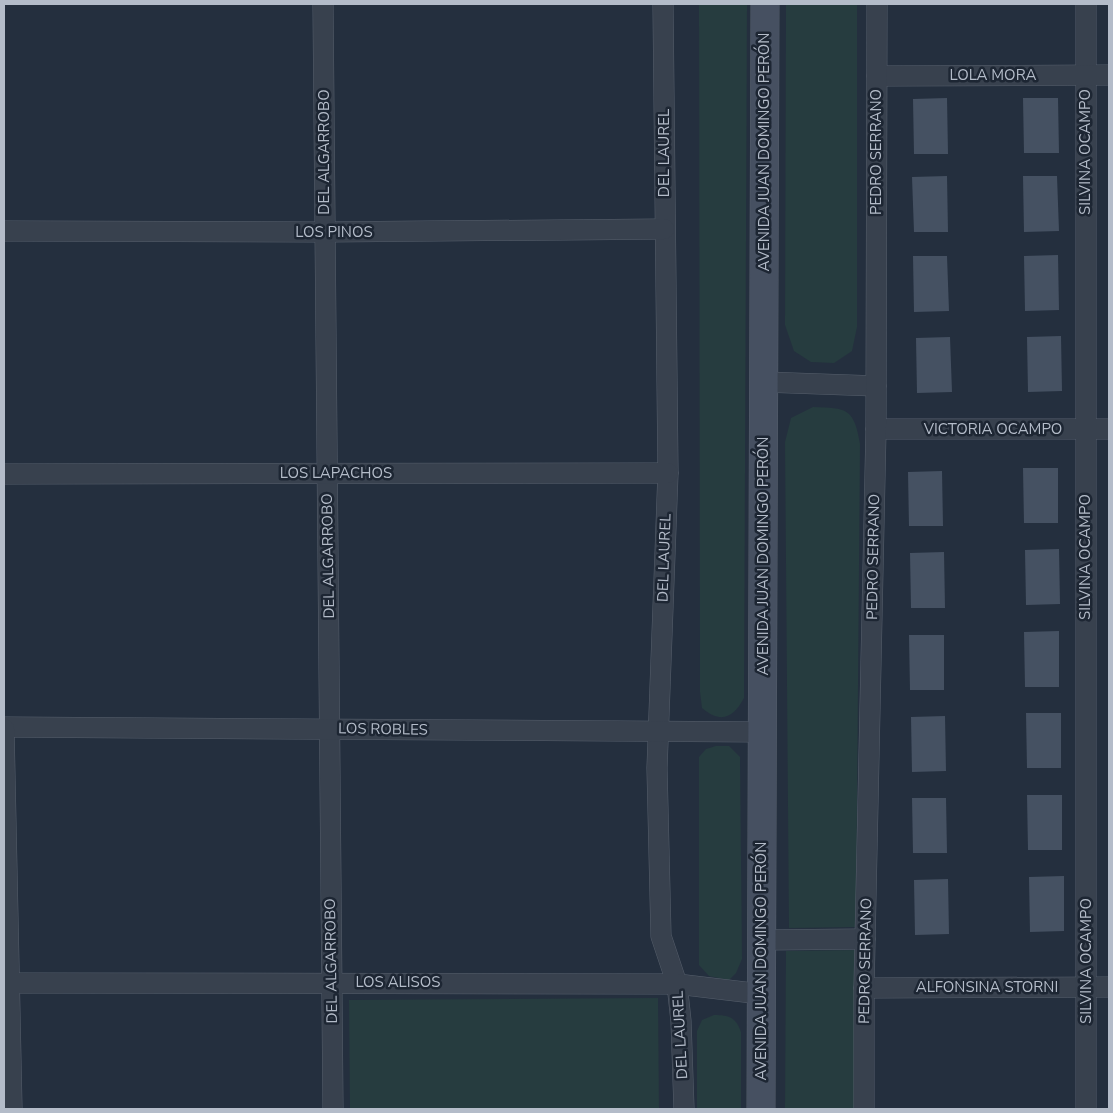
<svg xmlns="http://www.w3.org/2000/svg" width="1113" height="1113" viewBox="0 0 1113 1113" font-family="'Nunito Sans',sans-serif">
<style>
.green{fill:#263c3f}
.building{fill:#455162}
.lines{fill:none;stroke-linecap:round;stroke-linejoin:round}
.street-casing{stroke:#565f6c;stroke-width:21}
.secondary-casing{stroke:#565f6c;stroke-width:29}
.street{stroke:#38414e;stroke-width:20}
.secondary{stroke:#465061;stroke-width:28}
.labels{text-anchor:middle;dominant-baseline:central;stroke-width:5;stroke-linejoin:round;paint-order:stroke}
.street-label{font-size:15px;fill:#b4bcc9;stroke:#1d2633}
</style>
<rect width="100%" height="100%" fill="#242f3e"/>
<g class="green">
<path d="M699,4h48l-3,694c-11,20 -23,26 -42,10l-2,-16z"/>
<path d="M786,4h71v323l-5,24 -18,12 -23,-1 -17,-11 -9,-26z"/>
<path d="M813,407c34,1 41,1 47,37l-4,483 -67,1 -4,-486 6,-24z"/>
<path d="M716,746h13l11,11 2,202 -6,14 -7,7 -20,-4 -10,-11v-208l7,-8z"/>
<path d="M857,950v159h-72l1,-158z"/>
<path d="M658,998l1,111h-309l-1,-109z"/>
<path d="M714,1015c16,0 22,3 27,17v77h-44v-78l5,-11z"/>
</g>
<g class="building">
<path d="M947,98l1,56h-34l-1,-55z"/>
<path d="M1023,98h35l1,55h-35z"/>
<path d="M947,176l1,56h-34l-2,-55z"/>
<path d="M1023,176h34l2,55 -35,1z"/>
<path d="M1058,255l1,55 -34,1 -1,-55z"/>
<path d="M913,256h34l2,55 -35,1z"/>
<path d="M1061,336l1,55 -34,1 -1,-55z"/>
<path d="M950,337l2,55 -35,1 -1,-55z"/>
<path d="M1023,468h35v55h-34z"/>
<path d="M942,471l1,55h-34l-1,-54z"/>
<path d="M1059,549l1,55 -34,1 -1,-55z"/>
<path d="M944,552l1,56h-34l-1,-55z"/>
<path d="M1059,631v56h-34l-1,-55z"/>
<path d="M909,635h35v55h-34z"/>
<path d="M1026,713h35v55h-34z"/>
<path d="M945,716l1,55 -34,1 -1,-55z"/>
<path d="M1027,795h35v55h-34z"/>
<path d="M912,798h34l1,55h-34z"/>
<path d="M1064,876v55l-34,1 -1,-55z"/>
<path d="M948,879l1,55 -34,1 -1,-55z"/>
</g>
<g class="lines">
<g class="street-casing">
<g id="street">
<path d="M323,4l10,1105"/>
<path d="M663,4l5,469 -11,295 4,168 16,48 4,37 3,88"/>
<path d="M1086,4v1105"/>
<path d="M877,76l232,-1"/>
<path d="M4,231l321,1 339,-3"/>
<path d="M764,382l112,4"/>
<path d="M876,429h233"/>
<path d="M4,474l664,-1"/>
<path d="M4,727l758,5"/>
<path d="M4,729l8,380"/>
<path d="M762,940l103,-1"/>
<path d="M4,983l673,1 84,10"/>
<path d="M864,988l245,-1"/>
<path d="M864,1109v-121l12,-559 1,-425"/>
</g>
</g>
<g class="secondary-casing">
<path id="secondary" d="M761,1109l4,-1105"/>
</g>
<use href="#street" class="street"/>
<use href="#secondary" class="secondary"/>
</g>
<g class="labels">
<g class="street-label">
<text x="993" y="75">LOLA MORA</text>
<text transform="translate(324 152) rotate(-90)">DEL ALGARROBO</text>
<text transform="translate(764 152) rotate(-90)">AVENIDA JUAN DOMINGO PERÓN</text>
<text transform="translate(876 152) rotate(-90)">PEDRO SERRANO</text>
<text transform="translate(1085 152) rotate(-90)">SILVINA OCAMPO</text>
<text transform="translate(664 153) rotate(-90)">DEL LAUREL</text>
<text x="334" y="232">LOS PINOS</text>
<text x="993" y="429">VICTORIA OCAMPO</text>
<text x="336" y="473">LOS LAPACHOS</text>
<text transform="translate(328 556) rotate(-91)">DEL ALGARROBO</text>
<text transform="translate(763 556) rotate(-90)">AVENIDA JUAN DOMINGO PERÓN</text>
<text transform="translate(873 557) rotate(-89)">PEDRO SERRANO</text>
<text transform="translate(1085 557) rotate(-90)">SILVINA OCAMPO</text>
<text transform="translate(664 558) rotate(-88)">DEL LAUREL</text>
<text transform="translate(383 729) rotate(1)">LOS ROBLES</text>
<text transform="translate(331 961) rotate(-91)">DEL ALGARROBO</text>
<text transform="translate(761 961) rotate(-90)">AVENIDA JUAN DOMINGO PERÓN</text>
<text transform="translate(865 961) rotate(-89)">PEDRO SERRANO</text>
<text transform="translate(1086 961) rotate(-90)">SILVINA OCAMPO</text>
<text x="398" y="982">LOS ALISOS</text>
<text x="987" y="987">ALFONSINA STORNI</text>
<text transform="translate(680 1035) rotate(-93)">DEL LAUREL</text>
</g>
</g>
<rect width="1113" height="1113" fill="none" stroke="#b4bcc9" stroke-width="10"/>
</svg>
